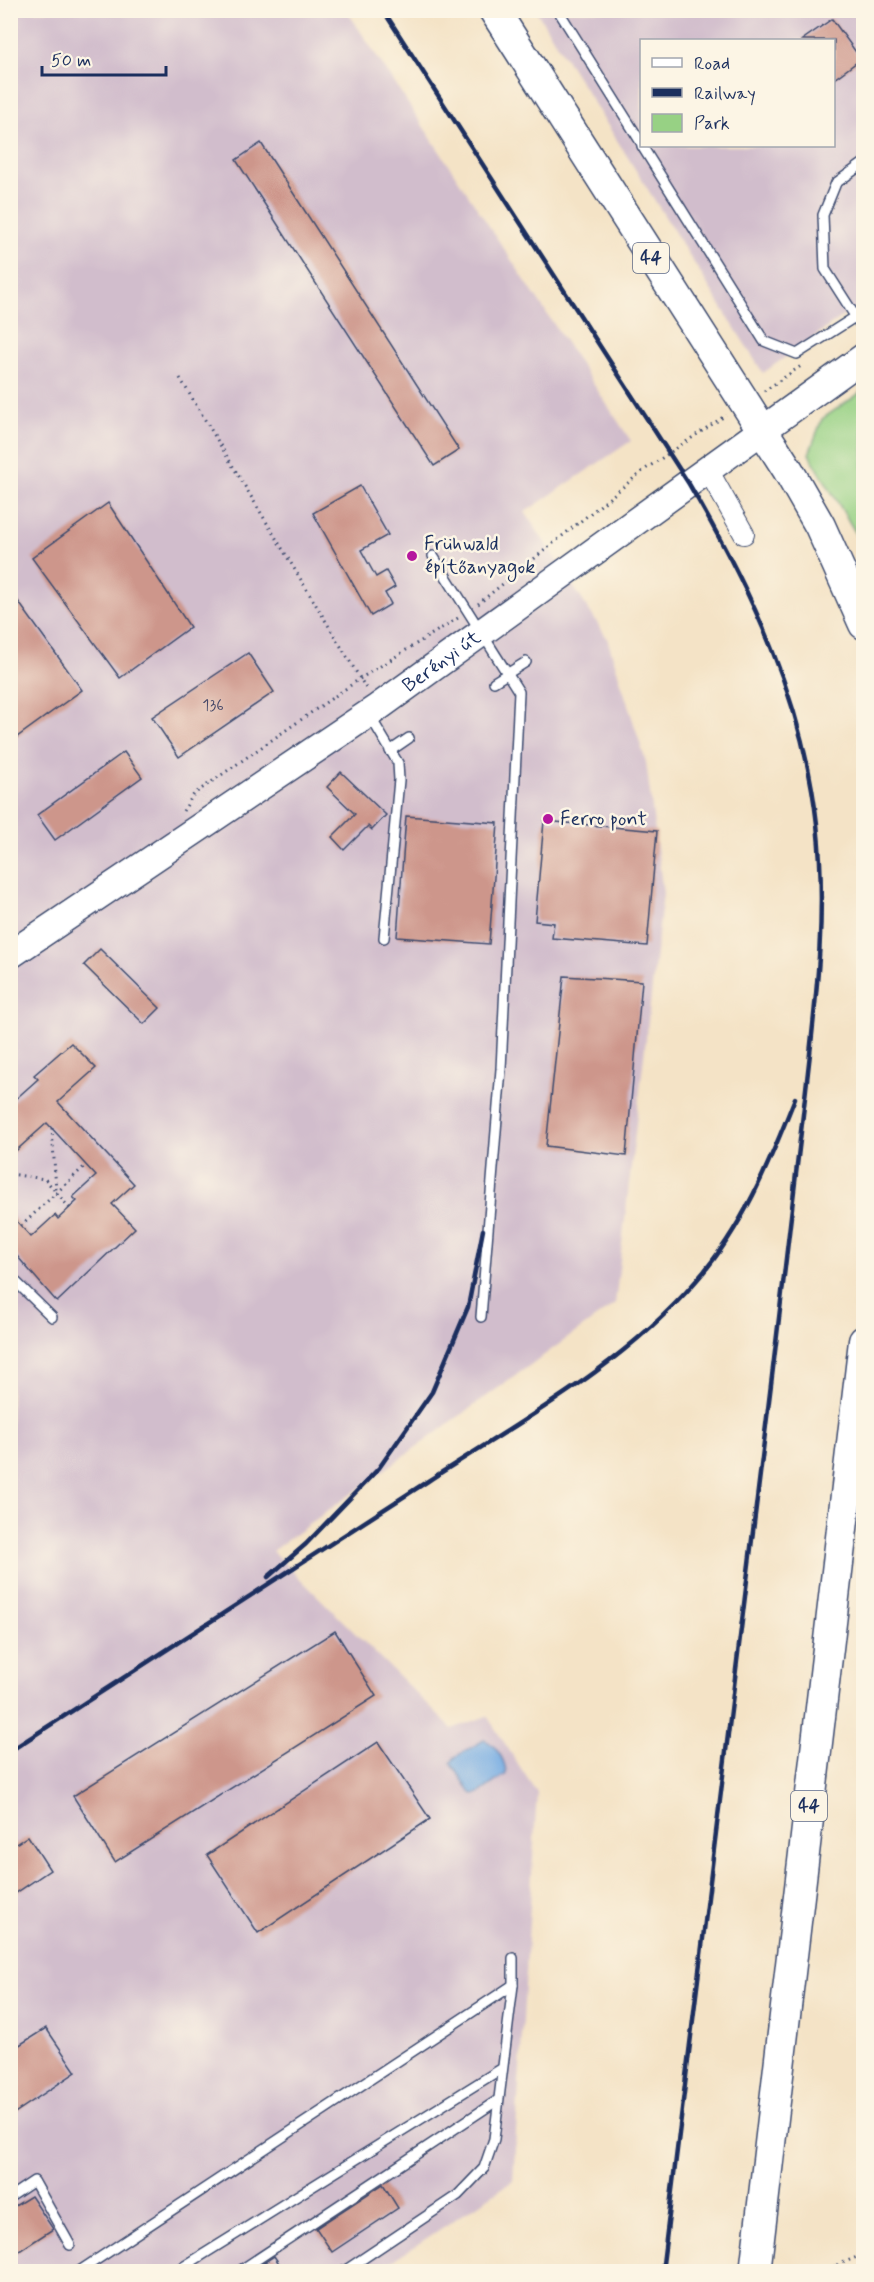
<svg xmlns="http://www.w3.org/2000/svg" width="874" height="2282" viewBox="0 0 874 2282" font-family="Mynerve,sans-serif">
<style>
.industrial{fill:#d1bdcc;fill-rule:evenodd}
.green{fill:#97d184;stroke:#598071;stroke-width:1.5}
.water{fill:#74abe3;stroke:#486da0;stroke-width:1.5}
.building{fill:#cd968b}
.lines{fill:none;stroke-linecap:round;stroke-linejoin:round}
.lane-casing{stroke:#3c4a6e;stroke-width:12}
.street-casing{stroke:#3c4a6e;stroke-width:22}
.secondary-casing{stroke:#3c4a6e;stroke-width:30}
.primary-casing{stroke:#3c4a6e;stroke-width:33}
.path{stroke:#3c4a6e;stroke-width:3;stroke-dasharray:1.5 4.5;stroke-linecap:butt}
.lane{stroke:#fff;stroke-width:9}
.street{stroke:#fff;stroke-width:20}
.secondary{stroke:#fff;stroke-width:27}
.primary{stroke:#fff;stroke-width:30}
.rail{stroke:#1b2f5e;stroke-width:4.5}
.poi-dot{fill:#b5179e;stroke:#fcf5e5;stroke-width:2}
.labels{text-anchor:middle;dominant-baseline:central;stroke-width:5;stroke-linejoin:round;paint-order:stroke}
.number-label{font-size:16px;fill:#484969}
.shield{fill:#fcf5e5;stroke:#5e6a86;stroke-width:1.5}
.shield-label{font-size:18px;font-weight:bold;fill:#1b2f5e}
.poi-label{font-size:20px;fill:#1b2f5e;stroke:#fcf5e5;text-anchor:start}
.street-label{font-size:20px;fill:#1b2f5e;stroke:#fcf5e5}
</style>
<rect width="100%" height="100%" fill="#fcf5e5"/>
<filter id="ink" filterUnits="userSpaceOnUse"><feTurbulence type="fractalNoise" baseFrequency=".0167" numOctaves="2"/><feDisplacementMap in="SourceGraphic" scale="12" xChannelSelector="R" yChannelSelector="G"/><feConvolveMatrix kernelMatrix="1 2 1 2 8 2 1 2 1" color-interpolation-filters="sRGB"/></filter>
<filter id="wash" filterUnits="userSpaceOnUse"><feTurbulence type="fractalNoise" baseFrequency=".008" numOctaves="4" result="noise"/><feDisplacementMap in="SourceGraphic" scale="24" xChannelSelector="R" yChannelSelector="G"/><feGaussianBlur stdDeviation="1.35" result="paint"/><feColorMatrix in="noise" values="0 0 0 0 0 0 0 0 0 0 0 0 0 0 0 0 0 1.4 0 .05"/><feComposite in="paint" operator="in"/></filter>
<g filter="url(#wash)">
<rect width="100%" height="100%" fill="#f4e3c6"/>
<g class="industrial">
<path d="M11,11h336l284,430 -106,71 82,126 39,124 17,131 -48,411 -343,247 180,178 35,-13 50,77 -24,388 -136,90 -366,1z"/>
<path d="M536,11h327v291l-100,71zM642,40h192v106h-192z"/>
</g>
<path class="green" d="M863,391v163l-9,-24 -45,-76 13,-35z"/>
<path class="water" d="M484,1740c12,4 22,22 22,34l-27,19 -7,1 -21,-31 4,-6z"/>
<g id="blocks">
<g class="building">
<path d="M832,19l29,40 -27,20v-39h-32z"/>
<path d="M261,143l198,307 -25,16 -198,-306z"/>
<path d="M360,486l28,49 -27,15 15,27 10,-6 9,16 -10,6 6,11 -20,12 -58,-103z"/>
<path d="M108,503l82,124 -70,51 -88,-120z"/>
<path d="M10,590l72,100 -72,52z"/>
<path d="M248,653l26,39 -95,65 -27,-40z"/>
<path d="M124,752l18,25 -87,63 -18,-25z"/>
<path d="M341,772l45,43 -14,15 -4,-4 -24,24 -12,-13 23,-23 -28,-27z"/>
<path d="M406,816l92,7 -9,121 -92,-7z"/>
<path d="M544,821l113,10 -10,115 -95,-8 2,-15 -19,-2z"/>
<path d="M100,949l60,59 -16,16 -60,-59z"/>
<path d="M564,976l78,5 -16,175 -80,-10z"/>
<path d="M71,1043l25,25 -38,34 76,82 -22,20 23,24 -78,74 -47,-54v-34l21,23 24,-22 3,4 19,-18 -4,-4 23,-21 -49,-53 -37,33v-52l28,-25 -4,-4z"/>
<path d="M335,1631l41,65 -261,166 -42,-66z"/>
<path d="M378,1742l52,77 -172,114 -51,-78z"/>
<path d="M28,1836l22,34 -40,27v-49z"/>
<path d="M46,2028l30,44 -66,44v-65z"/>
<path d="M383,2184l15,24 -66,44 -16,-24z"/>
<path d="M31,2196l22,33 -43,28v-48z"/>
<path d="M274,2256l10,15h-33z"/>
</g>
</g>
</g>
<g filter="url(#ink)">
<use href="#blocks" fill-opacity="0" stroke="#3c4a6e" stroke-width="1.5"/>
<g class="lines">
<g class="lane-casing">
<g id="lane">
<path d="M558,10l84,134"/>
<path d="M642,146l122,195 33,13 58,-37"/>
<path d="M864,163l-28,20 -13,32 2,54 39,61"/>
<path d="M433,556l86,136 -18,377 -20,248"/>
<path d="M494,682l32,-20"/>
<path d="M370,716l28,47 1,17 -15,158"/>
<path d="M390,751l19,-13"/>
<path d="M10,1276l42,41"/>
<path d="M10,2197l24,-16 36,64"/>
<path d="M78,2272l435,-287"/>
<path d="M175,2272l326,-203"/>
<path d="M238,2272l260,-172"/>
<path d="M343,2272l115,-77 26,-27 10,-29 19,-154v-27"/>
</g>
</g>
<g class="street-casing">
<path id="street" d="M708,470l36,64"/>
</g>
<g class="secondary-casing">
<g id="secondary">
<path id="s1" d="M10,955l367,-247 487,-351"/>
</g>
</g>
<g class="primary-casing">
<g id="primary">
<path d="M494,10l294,460 32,56 44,98"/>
<path d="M755,2272l109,-931"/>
</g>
</g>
<g class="path">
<path d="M180,378l187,312"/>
<path d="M764,391l37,-25"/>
<path d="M478,604l166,-134 82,-55"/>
<path d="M183,811l11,-17 167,-116 97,-60"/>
<path d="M52,1128l4,62"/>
<path d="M10,1174l35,5 27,32"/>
<path d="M21,1226l65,-61"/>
<path d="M833,2266l3,6"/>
<path d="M821,2272l43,-18"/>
</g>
<use href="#lane" class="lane"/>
<use href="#street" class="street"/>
<use href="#secondary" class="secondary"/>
<use href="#primary" class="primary"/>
<g class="rail">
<path d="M383,10l306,474c63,108 114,216 128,340 10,89 -1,177 -11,265 -10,82 -20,164 -29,246 -38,312 -75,624 -115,937"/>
<path d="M268,1577l38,-33 73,-76 53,-76 36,-85 15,-77"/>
<path d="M10,1751c140,-90 279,-180 418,-270 93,-60 196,-116 268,-200 47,-53 73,-117 99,-183"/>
</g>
</g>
</g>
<g class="poi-dot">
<circle cx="412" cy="556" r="6"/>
<circle cx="548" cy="819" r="6"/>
</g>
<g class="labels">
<g class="number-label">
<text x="213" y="705">136</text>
</g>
<g class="shield">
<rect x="633" y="243" width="36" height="30" rx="4.5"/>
<rect x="791" y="1791" width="36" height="30" rx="4.5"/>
</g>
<g class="shield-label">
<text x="651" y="258">44</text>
<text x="809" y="1806">44</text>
</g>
<g class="poi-label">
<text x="424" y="544">Frühwald<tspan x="424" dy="23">építőanyagok</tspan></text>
<text x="560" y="819">Ferro pont</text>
</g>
<g class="street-label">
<text stroke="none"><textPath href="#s1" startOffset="522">Berényi út</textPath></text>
</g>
</g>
<rect width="874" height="2282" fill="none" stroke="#fcf5e5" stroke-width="36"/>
<rect x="640" y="39" width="195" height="108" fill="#fcf5e5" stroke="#a2a6af" stroke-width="1.5"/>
<rect x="652" y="58" width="30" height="9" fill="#ffffff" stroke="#a2a6af" stroke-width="1.5"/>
<text x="694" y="69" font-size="18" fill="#1b2f5e">Road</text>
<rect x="652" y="88" width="30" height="9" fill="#1b2f5e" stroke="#a2a6af" stroke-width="1.5"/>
<text x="694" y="99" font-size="18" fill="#1b2f5e">Railway</text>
<rect x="652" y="114" width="30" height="18" fill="#97d184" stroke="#a2a6af" stroke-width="1.5"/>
<text x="694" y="129" font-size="18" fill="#1b2f5e">Park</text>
<path d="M42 66v9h124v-9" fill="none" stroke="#1b2f5e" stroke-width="3"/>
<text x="51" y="66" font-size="18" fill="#1b2f5e" stroke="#fcf5e5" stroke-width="4.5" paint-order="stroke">50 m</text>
</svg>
